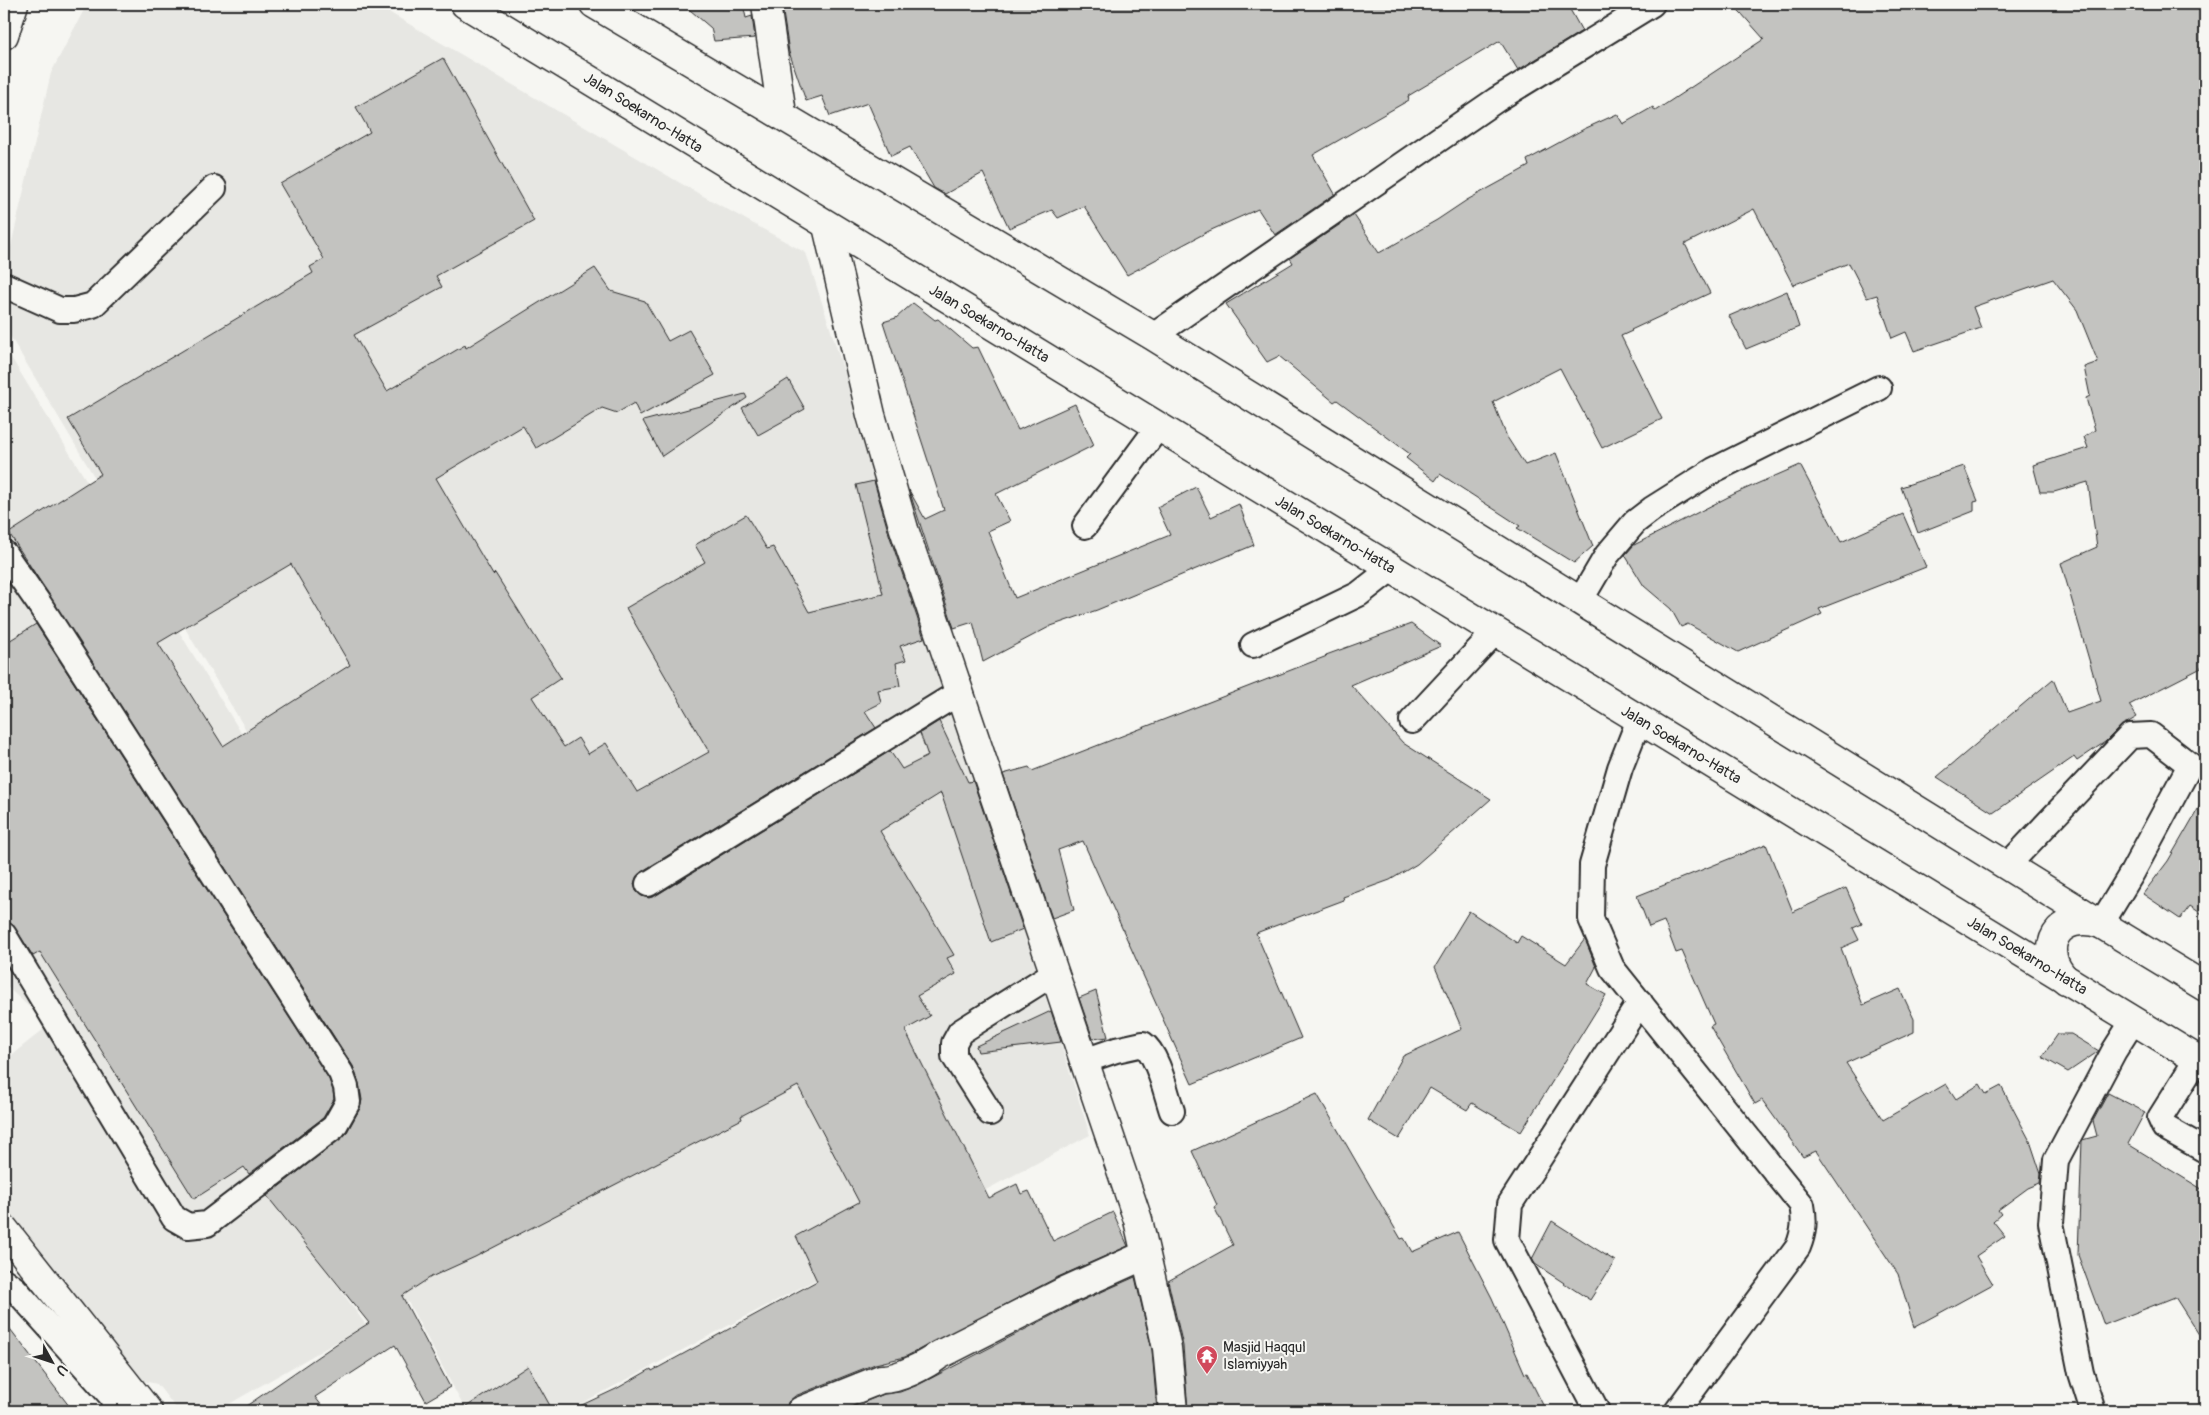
<svg xmlns="http://www.w3.org/2000/svg" width="2209" height="1415" viewBox="0 0 2209 1415" font-family="Pangolin,sans-serif">
<style>
.built{fill:#e7e7e3}
.building{fill:#c3c3c0;stroke:#2b2b2b;fill-rule:evenodd}
.lines{fill:none;stroke-linecap:round;stroke-linejoin:round}
.lane-casing{stroke:#2b2b2b;stroke-width:28}
.street-casing{stroke:#2b2b2b;stroke-width:31}
.primary-casing{stroke:#2b2b2b;stroke-width:31}
.highway-casing{stroke:#2b2b2b;stroke-width:31}
.lane{stroke:#f6f6f2;stroke-width:24}
.street{stroke:#f6f6f2;stroke-width:28}
.primary{stroke:#f6f6f2;stroke-width:28}
.highway{stroke:#f6f6f2;stroke-width:28}
.labels{text-anchor:middle;dominant-baseline:central;stroke-width:4;stroke-linejoin:round;paint-order:stroke}
.street-label{font-size:15px;fill:#2b2b2b;stroke:#f6f6f2}
.poi-label{font-size:15px;fill:#2b2b2b;stroke:#f6f6f2;text-anchor:start}
</style>
<rect width="100%" height="100%" fill="#f6f6f2"/>
<filter id="ink" filterUnits="userSpaceOnUse"><feTurbulence type="fractalNoise" baseFrequency=".02" numOctaves="2"/><feDisplacementMap in="SourceGraphic" scale="10" xChannelSelector="R" yChannelSelector="G"/><feConvolveMatrix kernelMatrix="1 2 1 2 8 2 1 2 1" color-interpolation-filters="sRGB"/></filter>
<g filter="url(#ink)">
<g class="built">
<path d="M87,4h288l312,183 119,66 284,882 -523,276h-101l-58,-109 -34,17 87,-230 -457,-763v-50l47,-203z"/>
<path d="M4,346l451,736 -179,119 90,124 -149,86h-39l-21,-27 -22,-5 -131,-165v-153l45,-36 -45,-41z"/>
</g>
<g class="building">
<path d="M683,4h60l3,14 6,-2 3,22 -41,3 -3,-13z"/>
<path d="M788,4h779l15,27 -64,39 -18,-29 -92,55 1,4 -96,55 22,39 -60,41 -17,-26 -49,22 -82,44 -43,-69 -26,12 -6,-8 -43,18 -26,-55 -38,21 -11,-6 -24,-41 -19,9 -23,-53 -38,13 -8,-20 -16,5 -17,-49 -7,-46z"/>
<path d="M1733,4h472v662l-76,39 8,12 -17,10 -15,15 -28,19 -3,-4 -81,56 -56,-36 116,-98 14,34 34,-12 -40,-138 36,-16 -9,-65 -34,10h-14l-7,-27 55,-17 -4,-11 11,-7 -9,-32 4,-2 -6,-29 14,-5 -21,-52 -24,-31 -80,28 8,21 -67,23 -8,-19 -14,6 -15,-43 -10,3 -18,-35 -56,22 -39,-76 -69,35 25,49 -79,37 1,1 -11,5 41,83 -60,29 -42,-80 -67,34 14,35 18,28 31,-12 37,93 -19,17 -57,-35 3,-2 -80,-52 -5,7 -29,-23 4,-4 -73,-54 -3,2 -55,-46 -12,6 -41,-58 67,-41 -3,-5 64,-43 25,38 58,-33 30,-20 62,-34 -2,-6 57,-31 33,-15 6,10 30,-17 2,4 109,-72z"/>
<path d="M443,58l91,163 -98,55 6,11 -88,48 33,56 78,-46 1,3 129,-80 16,23 34,10 23,40 21,-11 26,45 -75,41 -6,-13 -17,10 -15,-5 -66,40 -13,-22 -87,52 57,97 2,-2 66,105 -29,19 32,50 14,-9 10,16 18,-11 31,49 72,-40 -83,-144 79,-46 -10,-17 51,-30 21,34 6,-2 36,65 74,-18 -27,-109 18,-4 15,53 35,104 -24,8 6,14 -10,3 4,23 -22,4 3,13 -16,8 11,17 -235,144 -5,6 -2,6 2,7 6,5 7,2 6,-2 235,-145 12,18 26,-13 -8,-23 19,-12 29,61 5,-1 50,148 -32,13 -50,-149 -61,38 74,124 -7,3 9,16 -39,22 13,20 -25,14 84,168 28,-14 4,10 8,-3 24,50 60,-29 14,32 1,2 -70,31 -153,80 -30,7 -80,32 -7,6 -2,9h-217l47,-22 35,-20 1,2 165,-90 -21,-45 63,-34 -61,-116 -57,30 1,3 -267,138 -44,20 -29,19 48,91 -24,14 -31,-56 -80,52 11,14h-87l103,-71 27,-17 -102,-127 79,-62 14,-26 2,-8 -3,-17 -6,-17 -344,-533 92,-59 -33,-55 245,-146 -3,-6 14,-8 -44,-75 90,-52 -14,-25zM291,564l59,101 -127,81 -65,-103z"/>
<path d="M1787,291l12,36 -53,22 -17,-33z"/>
<path d="M913,303l22,17 3,-1 34,29 6,-1 40,83 57,-26 19,41 -98,49 14,27 -22,10 27,67 155,-63 -13,-28 39,-20 15,30 28,-13 15,41 -157,65 -46,16 -68,36 -10,-40 -19,6 -45,-138 16,29 19,-9 -61,-188 13,-4z"/>
<path d="M788,379l17,30 -47,26 -16,-27z"/>
<path d="M745,394l2,4 -85,58 -19,-35z"/>
<path d="M1800,465l41,77 62,-28 23,53 -107,42 3,5 -84,38 -50,-28 -7,3 -10,-18 -27,-23 -19,-31 9,-10 102,-52z"/>
<path d="M1964,466l14,35 -4,1v9l-56,22 -17,-46z"/>
<path d="M36,624l293,455 4,11 1,9 -11,19 -74,56 -5,-7 -50,32 -154,-247 -7,4 -18,-28 -5,-5 -6,-2v-277z"/>
<path d="M1411,624l30,22 -90,39 52,58 88,56 -74,65 -27,16 -47,17 1,3 -88,33 45,105 -109,46 -109,-243 -25,9 16,60 -22,8 -49,-144 26,-7 3,4 295,-115 -1,-1z"/>
<path d="M2205,797v119l-15,-10 -10,13 -37,-25 25,-33z"/>
<path d="M1766,844l27,68 53,-24 16,36 -9,4 6,12 -18,8 22,57 37,-16 14,30v13l-68,31 37,57 63,-36 10,15 24,-15 6,10 15,-8 29,55 11,33 -1,9 -12,5 -30,22 3,4 -8,7 12,15 -29,20 17,28 -79,43 -16,-53 -82,-123 -13,6 -41,-57 -7,4 -45,-78 4,-2 -32,-73 -6,2 -12,-32 -15,6 -12,-31z"/>
<path d="M1469,911l48,32 4,-7 45,28 19,-25 11,28 -9,17 19,11 -85,137 -49,-29 -5,7 -37,-22 -31,51 -31,-19 35,-64 59,-27 -27,-62z"/>
<path d="M1096,991l12,46 -15,2 -14,-41z"/>
<path d="M1051,1011l10,31 -83,10 -2,-6z"/>
<path d="M2058,1034h13l28,17 -31,21 -26,-15z"/>
<path d="M2108,1093l37,19 -17,32 77,47v153l-30,-47 -71,28 -26,-70 4,-115 15,-4 -4,-15z"/>
<path d="M1317,1094l84,145 3,-1 8,14 46,-20 34,66 33,76 2,-1 19,38h-358l-5,-65 -15,-65 65,-36 -19,-38 3,-2 -25,-54z"/>
<path d="M1552,1221l63,40 -25,39 -55,-36 -3,-5z"/>
<path d="M1135,1277l17,73 5,61h-315l42,-17 16,-2 18,-7 154,-80z"/>
<path d="M4,1321l69,90h-69z"/>
<path d="M528,1366l25,45h-93z"/>
</g>
<g class="lines">
<g class="lane-casing">
<g id="lane">
<path d="M4,285l56,25h14l19,-5 121,-117"/>
<path d="M1153,336l343,-236 156,-96"/>
<path d="M1085,526l73,-99"/>
<path d="M4,553l36,52 301,468 5,14 2,15 -14,25 -127,97 -19,2 -14,-8 -170,-283"/>
<path d="M1580,601l27,-46 28,-33 17,-13 62,-39 165,-82"/>
<path d="M1253,645l106,-51 32,-25"/>
<path d="M1639,720l-19,48 -28,97 -1,54 21,49 190,237c3,16 2,27 -4,42l-121,164"/>
<path d="M1412,721l83,-89"/>
<path d="M2007,866l123,-130 21,-1 39,30 -58,108 -31,51"/>
<path d="M648,884l312,-192"/>
<path d="M2197,1059l-37,59 4,9 41,23"/>
<path d="M1084,1061l32,-11 27,-6c15,10 23,50 29,67"/>
<path d="M990,1113l-36,-57v-13l6,-11 94,-59"/>
<path d="M4,1281l11,8 97,108 4,14"/>
<path d="M1597,1411l-90,-171 3,-36 130,-202"/>
<path d="M2093,1411l-12,-38 -30,-150 5,-63 58,-109 19,-30"/>
</g>
</g>
<g class="street-casing">
<g id="street">
<path d="M766,4l16,110"/>
<path d="M827,226l44,189 33,114 234,691 29,128 6,63"/>
<path d="M4,1229l144,182"/>
<path d="M801,1411l80,-32c16,1 45,-14 58,-24l126,-64 80,-36"/>
</g>
</g>
<g class="primary-casing">
<path id="primary" d="M4,35l10,-31"/>
</g>
<g class="highway-casing">
<g id="highway">
<path d="M465,4l1740,1060"/>
<path d="M594,4l559,332 948,588 104,63"/>
<path d="M2066,980c-31,-32 -7,-70 35,-56"/>
</g>
</g>
<use href="#lane" class="lane"/>
<use href="#street" class="street"/>
<use href="#primary" class="primary"/>
<use href="#highway" class="highway"/>
</g>
</g>
<defs>
<g id="temple-pin" transform="scale(1.125)"><path d="M0 17L-7.5 6A9.5 9.5 0 1 1 7.5 6Z" fill="#d1495b" stroke="#f6f6f2"/><path d="M0-6L5-2H3V0L6.5 2.5H4V6H1.5V3h-3V6H-4V2.5H-6.5L-3 0V-2H-5Z" fill="#fff"/></g>
</defs>
<g fill-rule="evenodd">
<use href="#temple-pin" x="1207" y="1356"/>
</g>
<g class="labels">
<g class="street-label">
<text transform="translate(643 113) rotate(32)">Jalan Soekarno-Hatta</text>
<text transform="translate(989 324) rotate(31)">Jalan Soekarno-Hatta</text>
<text transform="translate(1335 535) rotate(31)">Jalan Soekarno-Hatta</text>
<text transform="translate(1681 745) rotate(31)">Jalan Soekarno-Hatta</text>
<text transform="translate(2027 956) rotate(31)">Jalan Soekarno-Hatta</text>
</g>
<g class="poi-label">
<text x="1223" y="1347">Masjid Haqqul<tspan x="1223" dy="17">Islamiyyah</tspan></text>
</g>
</g>
<rect width="2209" height="1415" fill="none" stroke="#f6f6f2" stroke-width="20"/>
<rect x="10" y="10" width="2189" height="1395" fill="none" stroke="#2b2b2b" stroke-width="2" filter="url(#ink)"/>
<g transform="translate(52 1362) rotate(130)" stroke="#f6f6f2" stroke-width="4" paint-order="stroke">
<path d="M0-4L9 19L0 12L-9 19Z" fill="#2b2b2b"/>
<text y="-8" font-size="14" font-weight="bold" text-anchor="middle" fill="#2b2b2b">U</text>
</g>
</svg>
